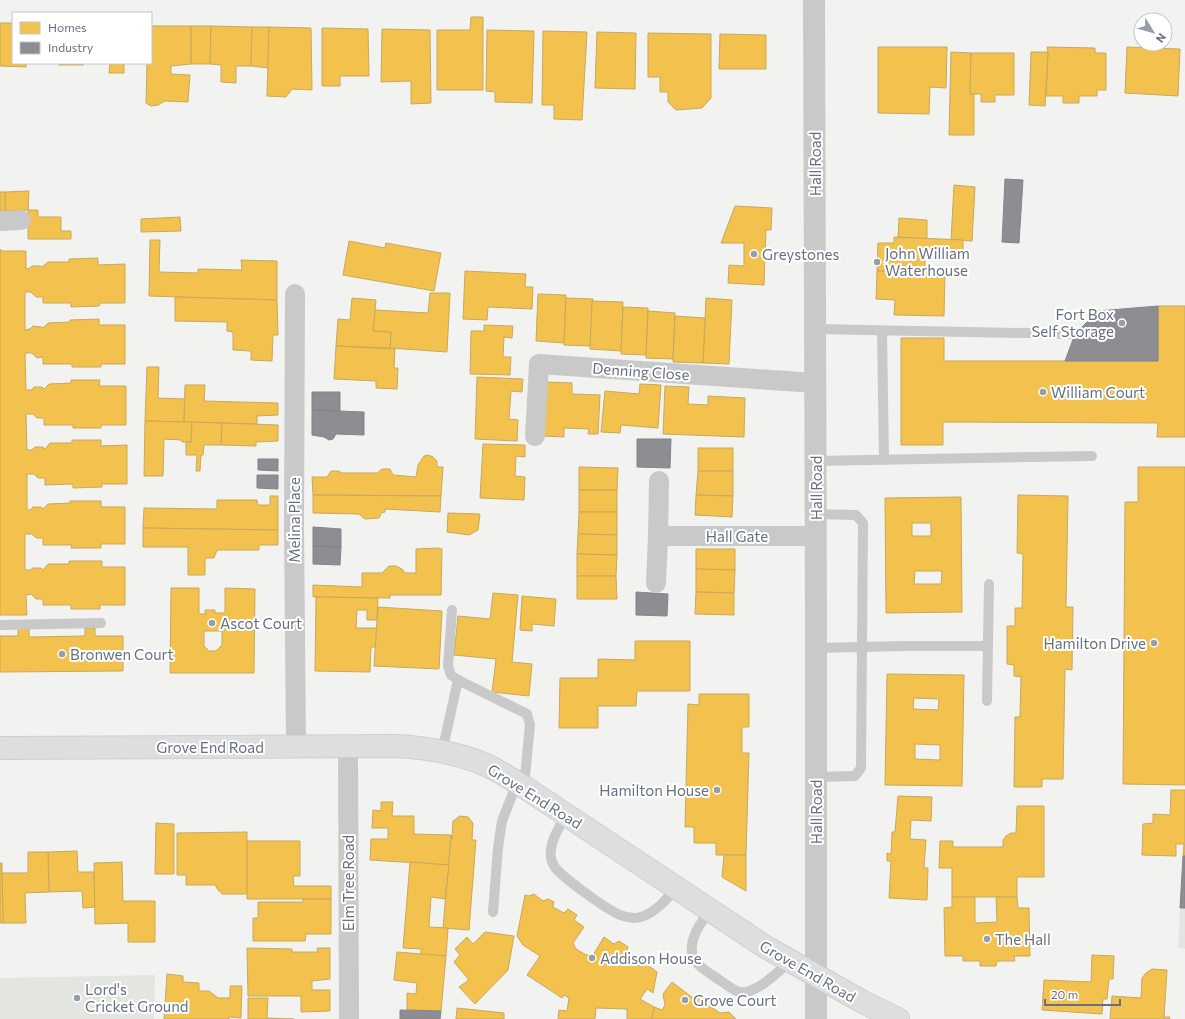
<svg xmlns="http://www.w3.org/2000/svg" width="1185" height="1019" viewBox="0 0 1185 1019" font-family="Commissioner,sans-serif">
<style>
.green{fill:#e2e5e0}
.homes{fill:#f2c14e;stroke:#c8a95c;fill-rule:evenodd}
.industry{fill:#8d8d92;stroke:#81858c}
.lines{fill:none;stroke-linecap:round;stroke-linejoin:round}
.secondary-casing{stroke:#cecfcf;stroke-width:24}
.service{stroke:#c9c9ca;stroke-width:10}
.minor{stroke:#c9c9ca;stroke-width:20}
.tertiary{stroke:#c9c9ca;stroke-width:22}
.secondary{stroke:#dedede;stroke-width:22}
.poi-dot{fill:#979ea6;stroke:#fff;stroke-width:1.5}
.labels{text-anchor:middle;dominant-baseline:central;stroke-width:4;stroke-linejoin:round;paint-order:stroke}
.street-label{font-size:15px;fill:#66717e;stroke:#fff}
.poi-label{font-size:15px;fill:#66717e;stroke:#fff;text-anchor:start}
</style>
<rect width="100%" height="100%" fill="#f2f3f1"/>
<g class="green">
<path d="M1180,908h5v41l-7,-1z"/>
<path d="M155,975l-1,44h-154v-41z"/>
</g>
<g class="homes">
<path d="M471,17h12v73h-46v-60h33z"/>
<path d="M0,23h13v40h13v4l-26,-1z"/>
<path d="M151,26h40v38l-20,2v8l19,1 -2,27 -23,-1 -7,4 -7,1 -5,-3 1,-40h4z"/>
<path d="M191,26h20l-1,38h-19z"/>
<path d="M211,26l41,1 -1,39h-15v17l-15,-1v-17l-11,-1z"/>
<path d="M252,27h17v41l-18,-2z"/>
<path d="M269,27l42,1 1,62 -20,-1 -6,8 -19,-1z"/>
<path d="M322,28l46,1 1,47h-29v10h-18z"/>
<path d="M382,29l48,1 1,73 -20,1v-23l-30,1z"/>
<path d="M487,30l47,1 -2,72 -37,-1v-10l-9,-1z"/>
<path d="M543,31l44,1 -5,88 -28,-1v-14h-12z"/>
<path d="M597,32l39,1 -1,56 -40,-1z"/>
<path d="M648,33l63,1v64l-9,10 -26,2 -8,-8v-10h-8v-15h-12z"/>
<path d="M720,34l46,1v34h-47z"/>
<path d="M878,47h69l-1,41 -16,-1 -1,27 -51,-1z"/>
<path d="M1047,47l48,1v5h11v37h-9v6h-18v7h-16v-7h-17l2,-44z"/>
<path d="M1127,47l53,2 -2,47 -53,-3z"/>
<path d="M951,52l20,1 -1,41h4v41h-25z"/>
<path d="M1031,52h17l-3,54 -16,-1z"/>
<path d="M971,53h43v42h-19v7h-14v-8h-11z"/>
<rect x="59" y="63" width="24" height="2"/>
<path d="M110,63h37h-23v10h-15z"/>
<path d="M954,185l21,2 -3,54 -21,-1z"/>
<path d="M29,191l-1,19 -23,1v-19z"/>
<rect x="0" y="192" width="5" height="19"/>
<path d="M735,206l37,2 -1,22h-5l-2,55 -36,-2 1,-18 15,1v-23h-23z"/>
<path d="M28,210h10v7h23v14h10v8h-43z"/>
<path d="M180,217l1,14 -40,1v-13z"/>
<path d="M899,218l28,2v19l-29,-2z"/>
<path d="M894,237l69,3v18l-38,-1v16l-48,-2 1,-28h16z"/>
<path d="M150,240h10l-1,32 39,1v-4l44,1 -1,-10 36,1v39l-128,-4z"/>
<path d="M349,241l36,7 1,-5 55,10 -7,38 -91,-16z"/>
<path d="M0,249l2,2h24v18l4,-1 2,-2h8l2,1 6,-5h21v-3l29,-1v7l27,-1v39h-25l-1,3 -28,1v-4h-28v-6h-7l-5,-5h-6v38l5,-1 3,-3 8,1 2,1 5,-5 22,-1v-2l29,-1v6h26v39h-24v3h-29v-3h-29v-7l-6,1 -5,-5h-7l1,37h6l2,-3h8l2,2 5,-5 22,-1v-3h29l-1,6h27v39h-25v3h-28v-3h-29v-7h-7l-4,-4h-7l1,36h5l3,-3h8l2,2 5,-6h22v-3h29v6l26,-1v39h-25v3l-29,1v-4l-28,1v-7h-7l-4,-4h-7v36h3l3,-3h8l2,2 5,-5 22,-1v-2h31v6h24v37h-24v4h-30l1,-3h-29v-7h-7l-4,-4h-7v36h5l3,-2h8l2,2 5,-6h21v-3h33v6h23v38h-25v4h-29v-4h-28v-6h-7l-5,-5 -5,1 1,20h-27z"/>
<path d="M465,271l61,3 -1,13h8l-1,22 -44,-2 -1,13 -24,-1z"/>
<path d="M877,271l68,3 -1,42 -50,-1 1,-15 -19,-1z"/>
<path d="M430,293h20l-3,59 -57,-4 1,-16 -18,-1 2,-21 53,3z"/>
<path d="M538,294l28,1 -2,48 -28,-2z"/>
<path d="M175,297l102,3 1,35h-5l-1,26 -21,-1v-9l-18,-1v-18l-6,-1v-9l-52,-1z"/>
<path d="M352,298l24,2 -3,31 18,1 -1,16 -54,-2 2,-27 12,1z"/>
<path d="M566,298l27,1 -3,47 -26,-1z"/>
<path d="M706,298l26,2 -3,64 -26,-1z"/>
<path d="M592,301l31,1 -2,49 -31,-2z"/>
<path d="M1158,306h27v131h-28l1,-14 -215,-1v23h-42v-107h43v23h214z"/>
<path d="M623,307l25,1 -2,47 -25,-1z"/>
<path d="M648,311l27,2 -2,46 -27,-1z"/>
<path d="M675,316l30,2 -2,45 -30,-1z"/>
<path d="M484,325l29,1 -1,12 -8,-1 -1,20h8l-1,18 -40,-1 1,-43h13z"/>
<path d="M336,346l59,3 -1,19h4l-1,21 -21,-1v-7l-42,-2z"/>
<path d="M147,367h12l-1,31 27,1 -1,23 -39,-1z"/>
<path d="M477,377l46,2 -1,13 -11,-1 -2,28 9,1 -1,21 -42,-2z"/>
<path d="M547,382l25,1v11l28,1 -2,39h-10l1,-5 -25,-1v9l-20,-1z"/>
<path d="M640,384l21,1 -3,43 -37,-3 -1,8 -19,-1 4,-41 34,3z"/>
<path d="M185,385h20l-1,16 74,2v12l-21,1v8l-73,-2z"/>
<path d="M665,386l24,1 -1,17 20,1v-9l37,2 -1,39 -81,-3z"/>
<path d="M145,421l47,1 -1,20h-9l-1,-2 -17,-1 -1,37h-19z"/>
<path d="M192,422l30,1 -1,22h-17l-1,10h-2l-1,16h-4l1,-16h-11v-13h5z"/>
<path d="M222,423l56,2v16l-22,1v4l-35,-1z"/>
<path d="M483,444l42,1v12l-9,-1 -1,20 10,1 -1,23 -44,-2z"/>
<rect x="698" y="448" width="35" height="23"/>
<path d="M428,455l5,2 4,4v6h6l-2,29 -128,-1 -1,-18h15l4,-6h7l4,2h35l5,-4h8l3,6 23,2 2,-12 6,-9z"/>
<path d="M579,467l39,1 -1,22h-38z"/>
<path d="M1138,467h47v318l-62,-1 2,-282h13z"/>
<path d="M698,471h35v25l-37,-1z"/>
<rect x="579" y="490" width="38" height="22"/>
<path d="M313,495l128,1 -1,16 -55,-3v3l-4,1 -2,5 -14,1 -6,-5 -46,-1z"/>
<path d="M696,495l37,1 -1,21 -37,-2z"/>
<path d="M1018,495l50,1 -2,111h7l-1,63 -7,-1 -2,110h-21v8h-28l1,-70h5l1,-40 -7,-1v-11l-7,-1v-38h8v-18h7l1,-54 -6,-1z"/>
<path d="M270,496h8v34l-135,-2 1,-20 73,1v-9h40l1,5h12z"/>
<path d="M961,497l1,115 -76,1 -1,-115zM912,523h19v13h-19zM915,571h27l-1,13h-27z"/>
<path d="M579,512h38v23l-39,-1z"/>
<path d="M448,513l32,1 -2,16 -9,5 -22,-3z"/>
<path d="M143,528l135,2v15h-19v5h-42l-3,8h-9v17h-17v-28h-45z"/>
<path d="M578,534l39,1v20l-40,-1z"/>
<path d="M438,548l4,1 -1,46h-51v3l-77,-1v-12l49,2v-14h20l7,-7h7l6,3 3,4h11v-24z"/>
<path d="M696,549h39v21l-39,-1z"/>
<path d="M577,554l40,1 -1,21h-39z"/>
<path d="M696,569l39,1 -1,23 -38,-1z"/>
<path d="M577,576h39l1,23h-40z"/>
<path d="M171,588h28v26h6v-4h10v3h10v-25l30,1 -1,84h-84zM204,631h18v14l-6,6h-7l-5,-5z"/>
<path d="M696,592l38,1v22l-39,-1z"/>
<path d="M493,593l25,2 -6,67 20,2 -3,32 -37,-4 4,-33 -42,-4 4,-39 32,3z"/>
<path d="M522,596l34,3 -2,27 -22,-2v7l-12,-1z"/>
<path d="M316,597l62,1 -1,22h-10v-10h-10l-1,18h21v19h-6l-1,25 -55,-1z"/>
<path d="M378,607l64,4 -3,58 -65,-3z"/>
<path d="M18,628h11v9l56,-1v-8h10v8h28v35l-123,1v-36h18z"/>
<path d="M635,641h55v50h-53l-1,15h-38v22h-39l1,-50h38v-19l37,1z"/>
<path d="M887,674l77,1 -2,111 -77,-1zM914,698l25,1 -1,11 -25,-1zM915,744l25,1v15l-25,-1z"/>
<path d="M699,694h50v33h-7v26h7l-3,102h-30v-12h-22v-16h-9l3,-123 11,1z"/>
<path d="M1171,790h14v66h-2l1,-12h-8v12l-34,-1 1,-31 10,-1v-9l17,1z"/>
<path d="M898,796l34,1 -1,24 -20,-1 -1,19 16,1 -2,28h4l-1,32 -38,-2 2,-37h-4v-8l4,1 1,-22h3z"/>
<path d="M381,802h12l-1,14h22v18l37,1 -2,30 -79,-5 1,-21h17v-11h-16l1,-18 8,1z"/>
<path d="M1017,806h27v71h-27v20h-65v-29h-13l1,-27h13v6h50v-7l3,-4 5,-3h5z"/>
<path d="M460,816l8,1 5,6 -1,17h4l-7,90 -26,-2 8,-93 1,4 1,-18z"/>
<path d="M156,823l18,1v50h-19z"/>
<path d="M247,832v62h-25l-4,-4 -3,-5h-29v-10h-9v-42z"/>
<path d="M247,841h53v35h-7l1,10h37v13h-84z"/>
<path d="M77,851l1,21h16l1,35 -12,1 -1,-17 -33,1 -1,-40z"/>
<path d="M28,852h20l1,40 -24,1 1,30h-23l-1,-50h26z"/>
<path d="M724,855h22v36l-24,-14z"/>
<path d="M122,862l1,39h32v41h-27v-19l-33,1 -1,-61z"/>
<path d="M410,862l39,3 -4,34 -14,-2 -2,30 19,1 -2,28 -25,-2v-5l-18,-1z"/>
<path d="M0,863h2l1,60h-3z"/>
<path d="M534,894l9,7 5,-2 6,3 -1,5 11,6 4,-4 9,6 -3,5 10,7 -11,16 3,6 10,6h7l11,-18 10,7 5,-3 9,6 -1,4 9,6 6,-2 7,4v7l8,6 -4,21 -6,-4 -7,10 14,8 -2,12h-25v-10l-31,-1 -1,11h-37l1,-9 8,1 2,-13 -5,-3 -2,3 -35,-23 13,-19 -17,-11 -6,-9 8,-41 4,1z"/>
<path d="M952,897h23v26l22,-1 -1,-25h21l1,11h11l1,48h-16l1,5h-18l-1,5h-16v-5h-17v-5h-18l-1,-48 8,-1z"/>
<path d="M303,899h28v35h-25l-1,7h-52v-23h5v-16h45z"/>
<path d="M485,932l29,4 -6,34 -33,34 -16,-17 10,-7 -15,-18 6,-7 -5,-6 12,-12 6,7z"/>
<path d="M247,948l45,1v3h26l-1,-4h13v31l-18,2v9h18v21l-29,1v-16h-53z"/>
<path d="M397,952l49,4 -5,55 -34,-1v-17l9,1 1,-11 -23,-3z"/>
<path d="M1092,955l22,1 -1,23h-4l-2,20h-4l-1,15 -60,-4 2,-30 47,2z"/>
<path d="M1152,969l15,1 -3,47h6l-1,2h-59l2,-23 29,2 1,-20 4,-5z"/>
<path d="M167,974l16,2v6l16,1v8h10l9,7h12v-12h12l-1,32 -12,-1v2h-65z"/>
<path d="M672,982l21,16 8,-2 8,6 1,4 10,7 9,-1 7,7h-84l2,-12 8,3 3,-5 -2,-11z"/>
<path d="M248,998h20l-1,20 27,1h-46z"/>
<path d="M457,1008l47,5v6h-48z"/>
</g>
<g class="industry">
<path d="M1005,179l18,1 -4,63 -17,-1z"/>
<path d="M1158,306v55h-93l10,-27 23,-23z"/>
<path d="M312,392h28v19l-28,-1z"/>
<path d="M312,410l52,2v23l-28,-1 -3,5 -4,1 -5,-3 -12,-2z"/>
<path d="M637,439h34l-1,29 -33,-1z"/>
<path d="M258,459h20v12l-20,-1z"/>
<path d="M257,475h21v14l-21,-1z"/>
<path d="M313,527l28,2v18l-28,-1z"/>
<path d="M313,546l28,1 -1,18 -27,-1z"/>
<path d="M636,592l32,2 -1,22 -31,-1z"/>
<path d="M1183,856h2v52h-5z"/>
<path d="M400,1010l41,1 -1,8h-40z"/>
</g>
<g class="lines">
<g class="secondary-casing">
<path id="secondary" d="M0,748l394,-2c29,1 58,6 85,16 16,6 31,16 45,25l240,159 99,56 35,17"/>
</g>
<g class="service">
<path d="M815,329l260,5"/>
<path d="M882,331l2,129"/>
<path d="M815,461l277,-5"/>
<path d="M816,514l40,1 7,8 -2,245 -6,8 -39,1"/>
<path d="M452,610l-4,56 3,9 7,5 69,34 3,11 -6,62"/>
<path d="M0,625l101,-2"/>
<path d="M816,648l91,-2h80"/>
<path d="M987,701l2,-117"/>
<path d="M442,752l16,-72"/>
<path d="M566,815c-8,14 -22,35 -12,51 7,11 54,44 66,49 6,2 15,4 21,2 15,-5 25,-17 35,-29"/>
<path d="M710,911c-10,12 -25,33 -15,50 6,8 18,14 26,20 8,5 15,13 25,11 15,-3 33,-21 45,-31"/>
<path d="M493,912l5,-64 4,-27 15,-38"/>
</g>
<g class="minor">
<path d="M0,221l21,-1"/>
<path d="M295,294l-1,233 2,219"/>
<path d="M535,436l4,-72 276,19"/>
<path d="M658,536l1,-55"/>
<path d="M656,583l2,-47h158"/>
<path d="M348,746l1,273"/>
</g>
<path class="tertiary" d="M814,0l2,626v393"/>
<use href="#secondary" class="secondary"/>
</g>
<g class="poi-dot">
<circle cx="754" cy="254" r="4"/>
<circle cx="877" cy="262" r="4"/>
<circle cx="1122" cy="323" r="4"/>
<circle cx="1043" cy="392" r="4"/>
<circle cx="212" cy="623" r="4"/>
<circle cx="1154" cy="643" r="4"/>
<circle cx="62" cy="654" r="4"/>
<circle cx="717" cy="790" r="4"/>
<circle cx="987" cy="939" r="4"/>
<circle cx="592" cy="958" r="4"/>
<circle cx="77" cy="998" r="4"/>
<circle cx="685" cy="1000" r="4"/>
</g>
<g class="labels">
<g class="street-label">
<text transform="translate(815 164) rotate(-90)">Hall Road</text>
<text transform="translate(641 371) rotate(4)">Denning Close</text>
<text transform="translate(816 488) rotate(-90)">Hall Road</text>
<text transform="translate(294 520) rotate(-90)">Melina Place</text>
<text x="737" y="536">Hall Gate</text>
<text x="210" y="747">Grove End Road</text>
<text transform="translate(535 796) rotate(32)">Grove End Road</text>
<text transform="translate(816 812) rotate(-90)">Hall Road</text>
<text transform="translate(348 883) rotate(-90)">Elm Tree Road</text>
<text transform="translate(808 971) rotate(30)">Grove End Road</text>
</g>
<g class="poi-label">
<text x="885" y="253">John William<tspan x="885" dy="17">Waterhouse</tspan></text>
<text x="762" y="254">Greystones</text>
<text x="1114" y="314" text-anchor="end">Fort Box<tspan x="1114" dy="17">Self Storage</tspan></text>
<text x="1051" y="392">William Court</text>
<text x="220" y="623">Ascot Court</text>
<text x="1146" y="643" text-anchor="end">Hamilton Drive</text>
<text x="70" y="654">Bronwen Court</text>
<text x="709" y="790" text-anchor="end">Hamilton House</text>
<text x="995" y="939">The Hall</text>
<text x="600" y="958">Addison House</text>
<text x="85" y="989">Lord's<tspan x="85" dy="17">Cricket Ground</tspan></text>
<text x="693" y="1000">Grove Court</text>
</g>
</g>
<rect x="12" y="12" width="140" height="52" fill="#ffffff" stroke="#c2c6cb"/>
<rect x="20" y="22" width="20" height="12" fill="#f2c14e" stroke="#c2c6cb"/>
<text x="48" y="32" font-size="12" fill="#66717e">Homes</text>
<rect x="20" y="42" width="20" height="12" fill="#8d8d92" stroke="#c2c6cb"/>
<text x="48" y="52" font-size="12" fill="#66717e">Industry</text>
<g transform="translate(1153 32) rotate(127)"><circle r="19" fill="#ffffff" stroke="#c2c6cb"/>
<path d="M0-3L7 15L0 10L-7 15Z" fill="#979ea6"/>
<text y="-6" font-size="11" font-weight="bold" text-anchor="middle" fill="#66717e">N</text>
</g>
<path d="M1045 999v6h75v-6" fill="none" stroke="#66717e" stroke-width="2"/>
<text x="1051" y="999" font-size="12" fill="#66717e" stroke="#ffffff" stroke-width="3" paint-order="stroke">20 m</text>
</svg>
